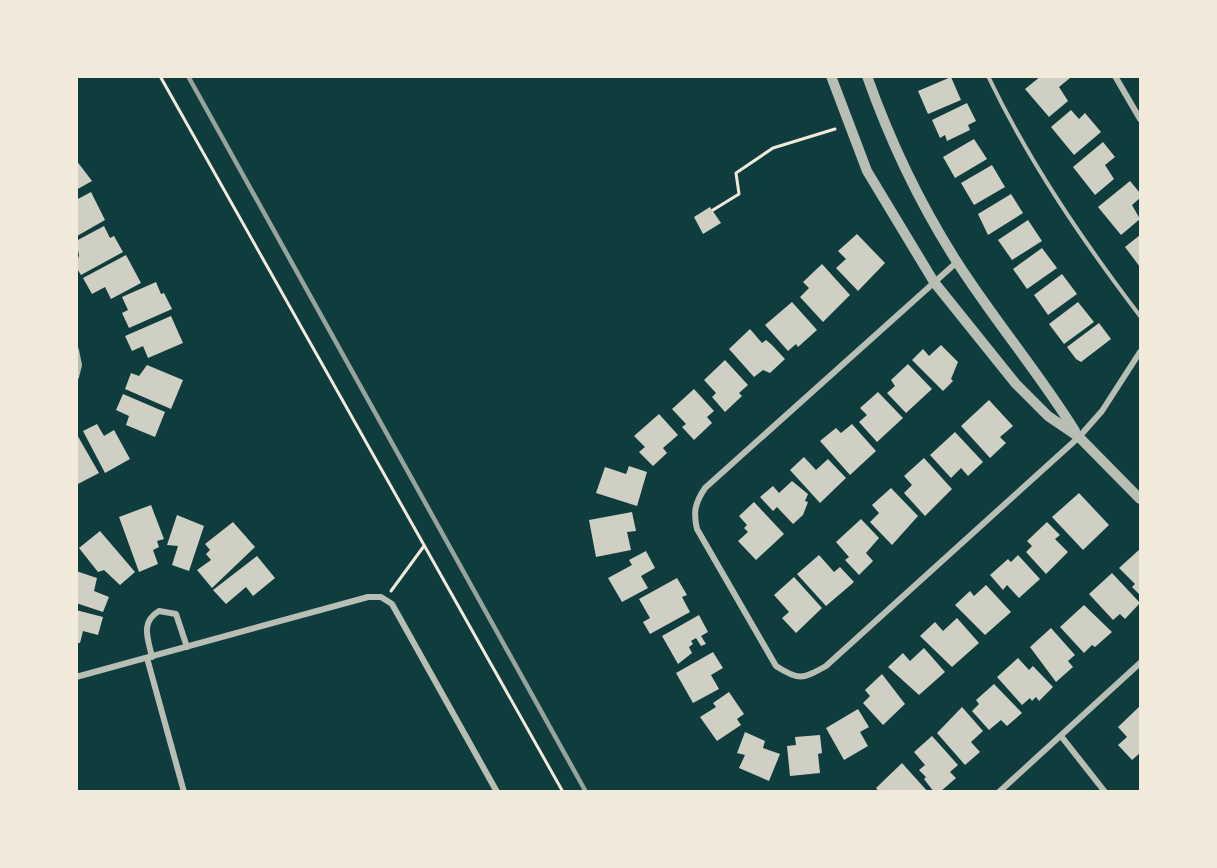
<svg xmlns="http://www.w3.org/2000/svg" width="1217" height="868" viewBox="0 0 1217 868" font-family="'Source Sans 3',sans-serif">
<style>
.building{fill:#cfcfc3}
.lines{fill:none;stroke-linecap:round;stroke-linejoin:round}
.path{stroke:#f1e9da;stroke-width:3}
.service{stroke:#b8beb3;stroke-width:4}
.minor{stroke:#b8beb3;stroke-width:6}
.tertiary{stroke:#b8beb3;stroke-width:10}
.rail{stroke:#97a49c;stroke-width:4.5}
</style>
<rect width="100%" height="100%" fill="#0f3d3e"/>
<g class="building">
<path d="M1041,76l29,2 -11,9 9,14 -19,16 -24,-28z"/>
<path d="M951,77l10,23 -33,14 -10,-23z"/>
<path d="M967,103l9,18 -8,4 2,5 -23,11 -2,-6 -5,3 -8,-18z"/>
<path d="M1071,110l8,9 6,-6 16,19 -27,23 -23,-28z"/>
<path d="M974,139l13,20 -32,19 -12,-21z"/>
<path d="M1103,142l12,15 -10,8 9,14 -19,16 -22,-28z"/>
<path d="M76,160l16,21 -16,9z"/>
<path d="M992,165l13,22 -31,18 -13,-22z"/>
<path d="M1130,181l10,12v5l-8,7 8,14 -19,16 -23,-28z"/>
<path d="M91,192l14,28 -28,16 -1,-36z"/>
<path d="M1011,194l12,19 -35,22 -10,-21z"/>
<path d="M710,207l11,16 -18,11 -9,-17z"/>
<path d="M1028,220l14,21 -30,19 -14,-20z"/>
<path d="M104,226l6,12 4,-2 9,16 -42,23 -5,-8 3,-12 -3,-14z"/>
<path d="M857,234l28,29 -27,28 -22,-23 10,-9 -8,-8z"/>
<path d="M1140,235v32l-15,-20z"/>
<path d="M1042,248l15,20 -30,21 -14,-20z"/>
<path d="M126,255l15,28 -30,16 -6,-12 -13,7 -9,-16z"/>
<path d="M822,264l28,31 -27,27 -23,-25 9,-9 -6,-6z"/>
<path d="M1062,274l15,20 -29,21 -14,-20z"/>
<path d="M156,282l5,12 3,-1 8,16 -43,19 -7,-15 6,-3 -6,-13z"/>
<path d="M792,302l25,28 -19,17 -2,-3 -8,7 -23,-26z"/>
<path d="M1078,302l16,20 -30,22 -15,-20z"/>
<path d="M171,316l12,27 -35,15 -5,-12 -11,5 -7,-15z"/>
<path d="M1099,323l12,16 -30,23 -5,-3 -9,-12z"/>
<path d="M750,329l12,14 4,-3 6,5 13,14 -15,14 -7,-3 -9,7 -25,-28z"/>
<path d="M941,345l17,17 -7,17 2,2 -10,10 -31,-31 11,-11 6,7z"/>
<path d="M725,360l23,25 -9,8 3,3 -17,16 -13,-15 4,-4 -12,-13z"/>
<path d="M908,364l24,25 -26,24 -19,-20 8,-7 -4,-6z"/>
<path d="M147,365l36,15 -12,29 -46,-20 6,-16 8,3z"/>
<path d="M694,389l20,22 -7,6 5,6 -18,17 -12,-13 4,-3 -14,-15z"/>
<path d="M878,392l25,26 -26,24 -18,-20 8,-7 -7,-7z"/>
<path d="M123,394l42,18 -10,25 -29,-12 3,-9 -13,-6z"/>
<path d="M989,400l24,26 -13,11 6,6 -16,15 -29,-32z"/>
<path d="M659,414l19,21 -15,13 4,5 -14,13 -14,-14 6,-5 -11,-11z"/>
<path d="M97,424l7,12 10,-6 16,29 -25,14 -22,-42z"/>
<path d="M852,424l24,27 -26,24 -30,-34 16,-13 5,5z"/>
<path d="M955,432l28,30 -15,14 -7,-8 -10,10 -21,-23z"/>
<path d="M76,433l23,40 -23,12z"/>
<path d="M804,457l12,13 12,-11 18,19 -26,25 -30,-33z"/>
<path d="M924,458l28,31 -27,27 -21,-23 8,-8 -8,-9z"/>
<path d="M629,466l18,6 -10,34 -41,-13 9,-26 21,7z"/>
<path d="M792,481l16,13 -3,7 3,1 -5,13 -10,9 -16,-17 -4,4 -13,-14 13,-11 6,7z"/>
<path d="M891,488l27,28 -26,29 -22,-23 9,-9 -7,-8z"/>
<path d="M1079,493l30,32 -26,25 -31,-33z"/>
<path d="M754,502l30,32 -28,26 -18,-19 10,-9 -4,-4 3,-3 -8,-9z"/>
<path d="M151,505l13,34 -7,2 2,6 -6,3 5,14 -19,8 -20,-55z"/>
<path d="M632,512l4,19 -9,1 4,18 -35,7 -7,-37z"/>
<path d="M177,515l27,11 -15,45 -17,-6 6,-19 -11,-1z"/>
<path d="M861,519l18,19 -13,15 7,8 -14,14 -14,-15 4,-3 -13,-15z"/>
<path d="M233,522l22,25 -43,41 -15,-18 14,-10 -5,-6 4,-4 -5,-6z"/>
<path d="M1047,522l13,13 -5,4 13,13 -22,22 -20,-22 6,-6 -5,-5z"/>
<path d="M100,531l35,41 -15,13 -16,-15 -6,2 -19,-24z"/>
<path d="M1140,549v46l-8,-8 3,-3 -16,-16z"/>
<path d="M646,551l9,17 -14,8 7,12 -26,14 -14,-24 24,-13 -3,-5z"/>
<path d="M819,555l15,17 6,-5 14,15 -28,24 -29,-32z"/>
<path d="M1018,555l22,24 -21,19 -12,-13 -4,5 -13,-15 18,-16 3,3z"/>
<path d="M257,556l18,22 -22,18 -7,-9 -20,17 -13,-14z"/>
<path d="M76,571l21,7 -3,13 15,6 -6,15 -27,-9z"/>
<path d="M1112,573l28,30 -15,16 -5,-5 -7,6 -24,-26z"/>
<path d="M794,577l28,31 -26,25 -14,-15 7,-6 -15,-17z"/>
<path d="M677,578l10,17 -5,2 8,15 -40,22 -7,-12 7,-4 -11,-19z"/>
<path d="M986,585l25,27 -26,23 -30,-30 15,-14 4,5z"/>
<path d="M1084,605l28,27 -17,15 -3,-2 -8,8 -24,-26z"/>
<path d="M76,610l27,7 -5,18 -15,-4 -3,12h-4z"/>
<path d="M699,615l9,17 -7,4 5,8 -5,2 -5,-8 -5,3 2,3 -4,3 3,6 -14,11 -16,-28z"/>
<path d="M957,618l22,25 -27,24 -32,-31 15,-14 8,9z"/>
<path d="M1051,628l24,27 -7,6 5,6 -17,15 -26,-35z"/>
<path d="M924,648l21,24 -26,23 -31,-28 15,-14 7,8z"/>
<path d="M713,652l10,16 -12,7 8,14 -26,14 -17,-30z"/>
<path d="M1018,658l11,12 4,-4 20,21 -14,14 -3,-4 -4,4 -2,-3 -8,7 -25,-28z"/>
<path d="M882,674l23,30 -22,21 -20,-22 7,-7 -5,-6z"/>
<path d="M994,684l28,29 -15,13 -6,-6 -12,10 -17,-19 7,-7 -3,-4z"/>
<path d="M729,692l15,22 -7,5 4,6 -24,16 -17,-24 16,-10 -3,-4z"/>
<path d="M1140,706v47l-8,7 -14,-15 9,-8 -9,-10z"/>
<path d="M962,707l21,24 -12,11 9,10 -15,13 -28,-32z"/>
<path d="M858,709l11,18 -9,5 8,14 -24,14 -18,-32z"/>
<path d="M745,732l20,9 -2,7 17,6 -11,27 -30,-13 6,-13 -8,-2z"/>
<path d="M820,735l2,18 -4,1 2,19 -30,3 -3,-30 9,-1 -1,-8z"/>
<path d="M932,736l26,29 -8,7 6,6 -16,14h-6l-10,-13 2,-2 -7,-7 6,-5 -11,-13z"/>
<path d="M902,763l26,29h-49l-3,-4z"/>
</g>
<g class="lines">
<g class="path">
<path d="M160,76l403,716"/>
<path d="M713,210l26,-16 -3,-21 37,-25 62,-19"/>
<path d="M391,591l33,-45"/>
</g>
<path class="service" d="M988,76c41,86 95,165 152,240"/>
<g class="minor">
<path d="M1115,76l25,43"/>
<path d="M957,262l-252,226c-10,15 -12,24 -8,41l79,137c23,15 27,13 50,0l253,-229 23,-26 38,-59"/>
<path d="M76,350l3,15 -3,12"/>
<path d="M152,657c-4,-18 -12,-35 7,-46l17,3 11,33"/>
<path d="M147,658l37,134"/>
<path d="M76,677l292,-80h13l11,7 105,188"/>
<path d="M1061,736l44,56"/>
<path d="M999,792l141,-129"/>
</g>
<g class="tertiary">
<path d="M831,76l36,95 67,111 82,102 32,32 31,21 61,62"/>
<path d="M867,76c23,65 53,128 90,186 37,58 82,111 118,169"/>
</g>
<path class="rail" d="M188,76l398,716"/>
</g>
<rect width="1217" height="868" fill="none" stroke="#f1e9da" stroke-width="156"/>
</svg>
